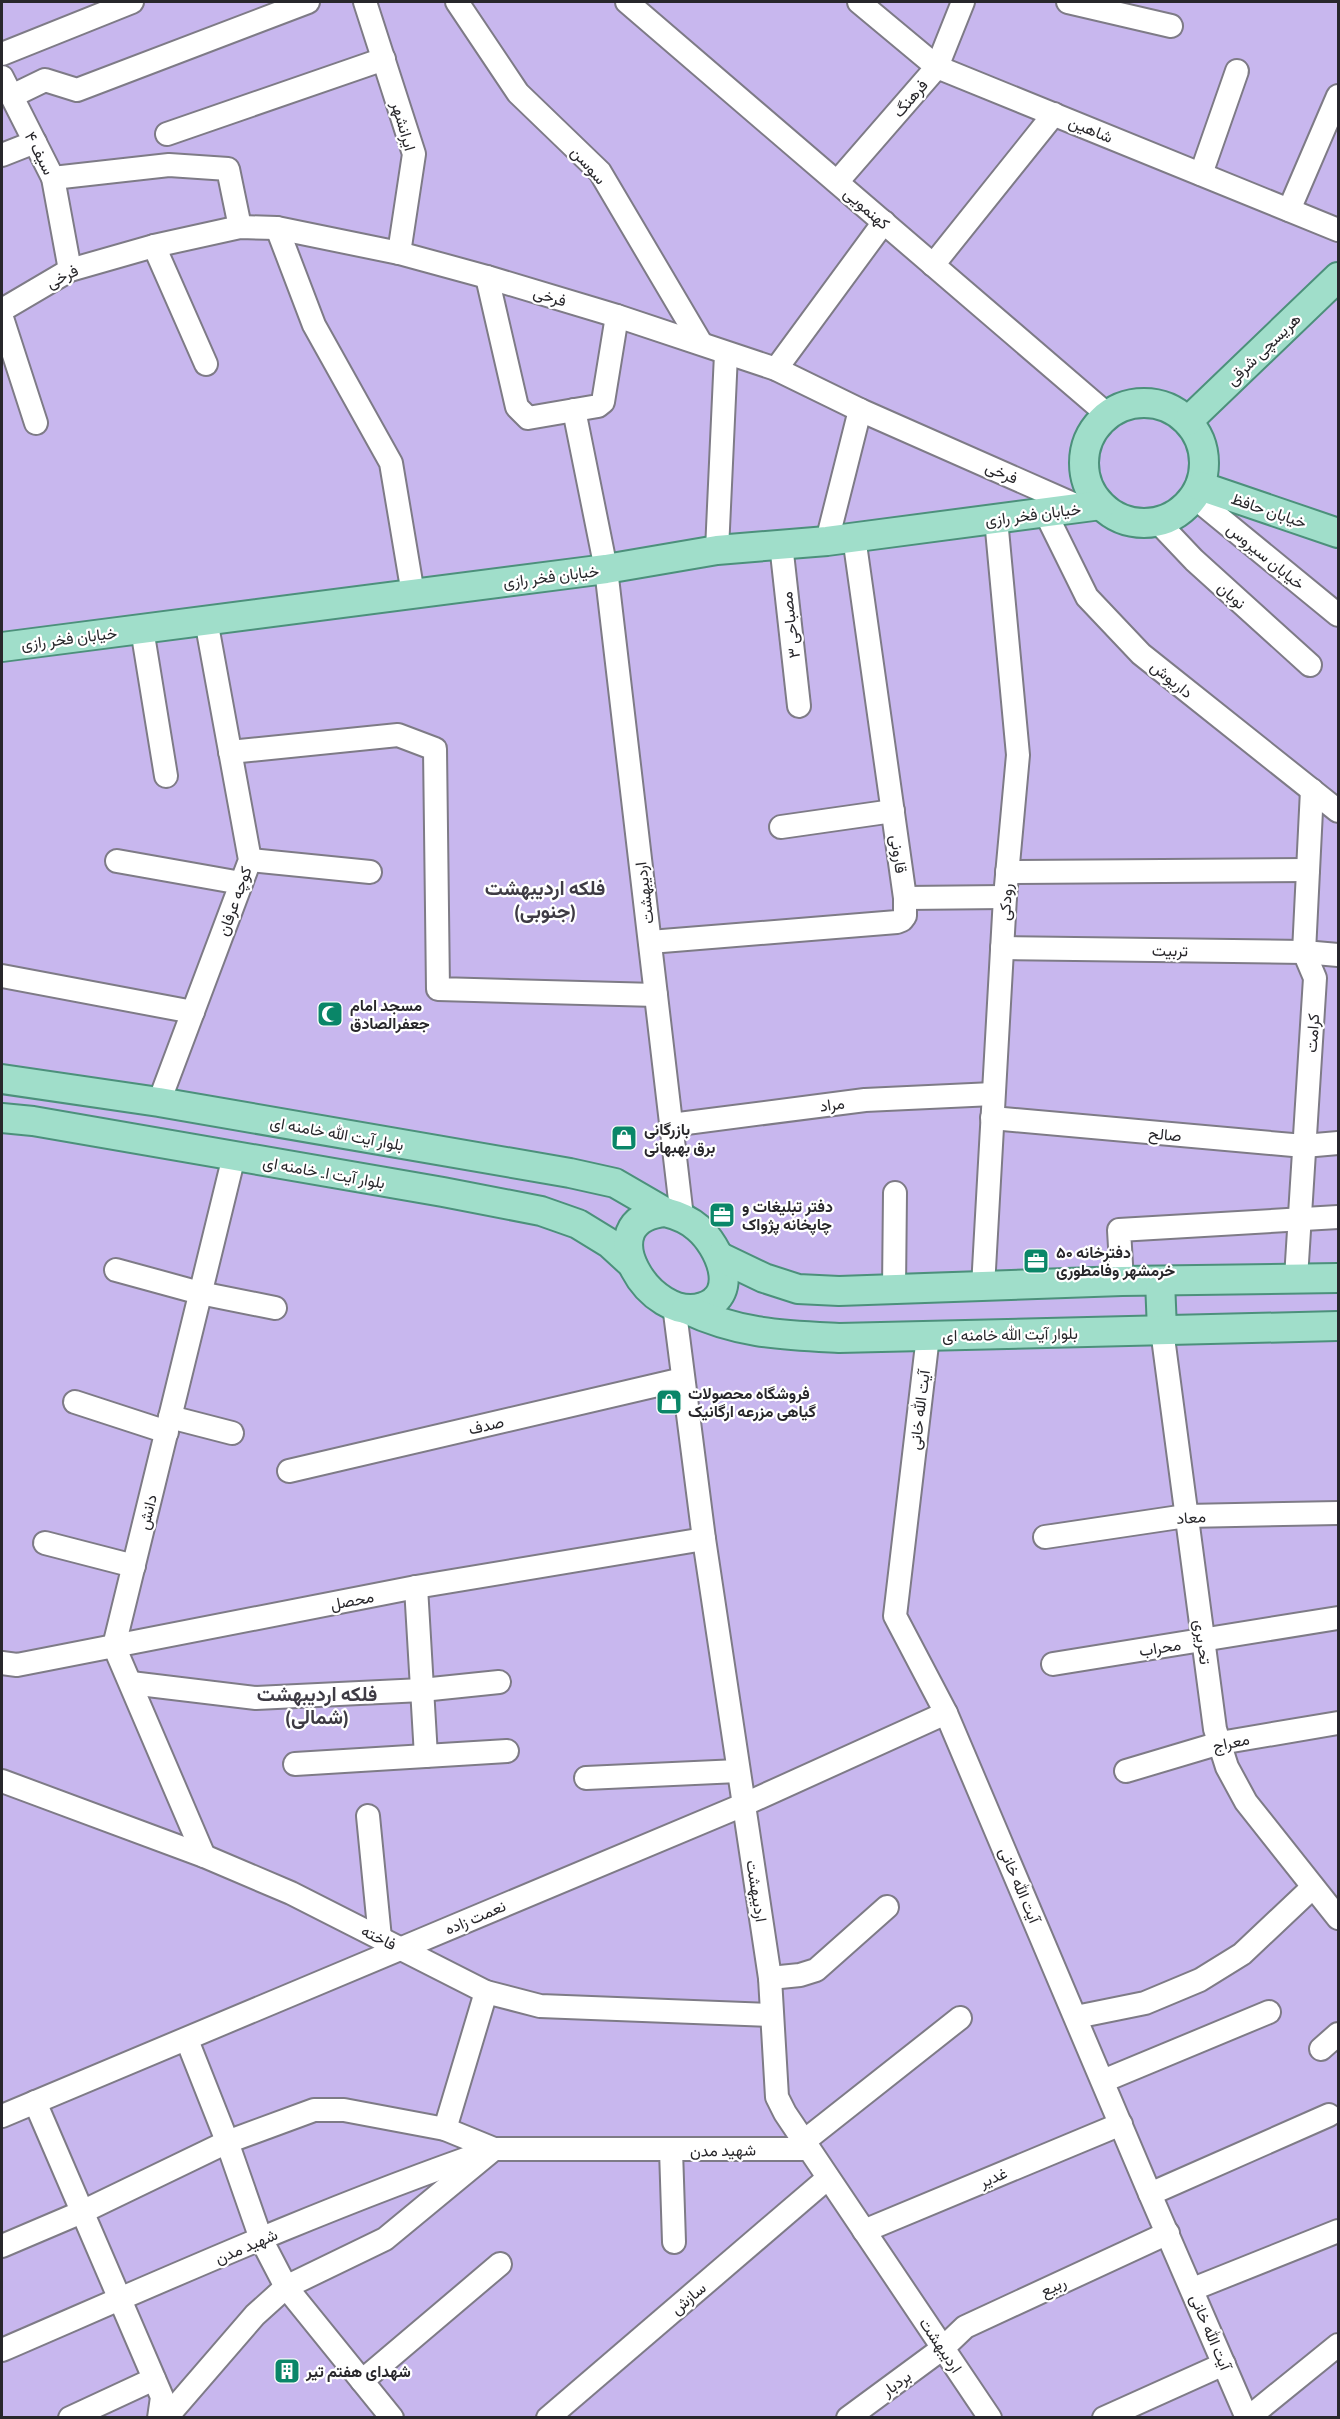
<svg xmlns="http://www.w3.org/2000/svg" width="1340" height="2419" viewBox="0 0 1340 2419" font-family="'PT Sans Narrow',Vazirmatn,sans-serif">
<style>
.green{fill:#c8b7ee}
.lines{fill:none;stroke-linecap:round;stroke-linejoin:round}
.minor-casing{stroke:#7e7b86;stroke-width:26}
.major-casing{stroke:#4c907b;stroke-width:32}
.minor{stroke:#fff;stroke-width:22}
.major{stroke:#a0deca;stroke-width:28}
.labels{text-anchor:middle;dominant-baseline:central;stroke-width:4.5;stroke-linejoin:round;paint-order:stroke}
.street-label{font-size:16px;fill:#28272b;stroke:#fff}
.poi-label{font-size:16px;font-weight:bold;fill:#28272b;stroke:#fff;text-anchor:start}
.quarter-label{font-size:20px;font-weight:bold;fill:#3e3b44;stroke:#fff}
</style>
<rect width="100%" height="100%" fill="#e8e5f0"/>
<rect class="green" x="2" y="2" width="1336" height="2415"/>
<g class="lines">
<g class="minor-casing">
<g id="minor">
<path d="M365,2l49,152 -15,99"/>
<path d="M457,2l61,91 82,79 101,171"/>
<path d="M627,2l481,413"/>
<path d="M859,2l78,65 401,163"/>
<path d="M1068,2l103,24"/>
<path d="M2,54l130,-52"/>
<path d="M2,77l51,101 17,92"/>
<path d="M12,96l33,-16 32,10 231,-88"/>
<path d="M167,134l217,-75"/>
<path d="M2,155l33,-13"/>
<path d="M1201,174l36,-103"/>
<path d="M53,178l116,-13 59,4 12,58"/>
<path d="M837,182l100,-115 26,-65"/>
<path d="M1289,210l49,-114"/>
<path d="M277,228l37,97 77,138 22,131"/>
<path d="M154,246l52,118"/>
<path d="M933,265l121,-151"/>
<path d="M487,277l30,130 11,11 70,-12 5,-4 14,-86"/>
<path d="M2,310l68,-40 84,-24 86,-19 37,1 122,25 88,24 130,39 159,53 84,41 222,98"/>
<path d="M2,318l34,105"/>
<path d="M776,369l108,-147"/>
<path d="M574,410l32,159 76,648"/>
<path d="M1194,497l144,118"/>
<path d="M1045,512l42,85 54,57 197,157"/>
<path d="M1157,521l37,39 116,105"/>
<path d="M827,541l33,-131"/>
<path d="M781,544l18,162"/>
<path d="M717,550l9,-196"/>
<path d="M142,629l24,147"/>
<path d="M230,752l168,-17 37,14 3,240 218,6"/>
<path d="M781,827l112,-16"/>
<path d="M250,860l120,12"/>
<path d="M117,861l124,22"/>
<path d="M1007,872l301,-2"/>
<path d="M905,898l100,-1"/>
<path d="M650,942l247,-20 5,-2 3,-4v-18l-51,-361"/>
<path d="M1002,948l302,4 34,3"/>
<path d="M2,976l191,36"/>
<path d="M159,1102l91,-242 -44,-240"/>
<path d="M992,1118l312,28 34,-3"/>
<path d="M671,1125l194,-25 128,-6"/>
<path d="M116,1270l84,23 75,15"/>
<path d="M1296,1278l19,-300 -11,-26 8,-162"/>
<path d="M1122,1281l-3,-51 219,-13"/>
<path d="M983,1287l22,-390 13,-142 -22,-236"/>
<path d="M894,1289l1,-96"/>
<path d="M674,1305l30,234 66,439 7,119 8,16 205,305"/>
<path d="M1162,1330l53,399 12,38 19,35 92,116"/>
<path d="M928,1336l-33,280 51,97 204,481 97,224"/>
<path d="M75,1402l92,30"/>
<path d="M170,1417l62,16"/>
<path d="M289,1471l394,-92"/>
<path d="M1045,1537l141,-21 152,-3"/>
<path d="M45,1543l89,23"/>
<path d="M416,1587l10,169"/>
<path d="M2,1663l15,2 399,-78 288,-48"/>
<path d="M1053,1664l285,-46"/>
<path d="M131,1683l125,15 166,-8 77,-8"/>
<path d="M295,1764l212,-13"/>
<path d="M1126,1771l94,-28 118,-20"/>
<path d="M586,1778l152,-7"/>
<path d="M2,1781l202,75 87,37 195,99 54,14 232,9"/>
<path d="M368,1816l12,122"/>
<path d="M204,1856l-90,-210 120,-490"/>
<path d="M770,1978l30,-3 16,-5 71,-63"/>
<path d="M1076,2017l69,-14 55,-23 42,-26 71,-67"/>
<path d="M187,2040l38,96 36,103 25,48 106,131"/>
<path d="M1321,2049l17,-15"/>
<path d="M1103,2081l166,-69"/>
<path d="M35,2102l127,295 -3,21"/>
<path d="M2,2116l741,-311 203,-92"/>
<path d="M445,2129l41,-137"/>
<path d="M803,2142l157,-124"/>
<path d="M671,2150l3,92"/>
<path d="M1150,2194l179,-79"/>
<path d="M864,2231l257,-107"/>
<path d="M2,2246l80,-34 145,-70 87,-32h30l101,19 49,20 -109,90 -99,48 -31,28 -89,103"/>
<path d="M1193,2289l145,-58"/>
<path d="M2,2350c162,-70 324,-143 492,-201h314"/>
<path d="M362,2381l138,-117"/>
<path d="M70,2418l84,-39"/>
<path d="M548,2418l280,-240"/>
<path d="M848,2418l95,-70 22,-21 203,-94"/>
<path d="M1104,2418l120,-54"/>
<path d="M1248,2418l90,-73"/>
</g>
</g>
<g class="major-casing">
<g id="major">
<circle cx="1144" cy="463" r="60"/>
<path d="M1188,421l150,-144"/>
<path d="M1200,486l138,47"/>
<path d="M2,647l604,-78 111,-19 110,-9 274,-36"/>
<path d="M2,1079l157,23 411,71 45,10 50,29"/>
<path d="M2,1118l31,3 410,71 98,19 37,13 31,19 23,21"/>
<path d="M665,1212c12,3 23,7 33,16 21,18 43,66 5,79 -52,18 -117,-87 -38,-95z"/>
<path d="M720,1257l44,21 34,11 41,2 283,-10 216,-3"/>
<path d="M1160,1281l2,49"/>
<path d="M686,1309c53,25 96,26 153,29l499,-12"/>
</g>
</g>
<use href="#minor" class="minor"/>
<use href="#major" class="major"/>
</g>
<defs>
<g id="mosque-square" transform="scale(1.35)"><rect x="-9" y="-9" width="18" height="18" rx="4" fill="#0a8668" stroke="#fff"/><path d="M3.5-4.9A6 6 0 1 0 3.5 4.9A5 5 0 1 1 3.5-4.9Z" fill="#fff"/></g>
<g id="shop-square" transform="scale(1.35)"><rect x="-9" y="-9" width="18" height="18" rx="4" fill="#0a8668" stroke="#fff"/><path d="M-5-2.5h2.3a2.7 3.5 0 0 1 5.4 0H5L5.5 6h-11ZM-1.5-2.5h3a1.5 2.3 0 0 0-3 0Z" fill="#fff"/></g>
<g id="office-square" transform="scale(1.35)"><rect x="-9" y="-9" width="18" height="18" rx="4" fill="#0a8668" stroke="#fff"/><path d="M-6-3h4V-5.5h4V-3h4V5H-6ZM-1-4.5V-3h2v-1.5ZM-6 0V1H6V0Z" fill="#fff"/></g>
<g id="building-square" transform="scale(1.35)"><rect x="-9" y="-9" width="18" height="18" rx="4" fill="#0a8668" stroke="#fff"/><path d="M-4-6H4V6H1V3H-1V6H-4ZM-2.5-4.3h1.7v1.8h-1.7ZM.8-4.3h1.7v1.8H.8ZM-2.5-1h1.7V.8h-1.7ZM.8-1h1.7V.8H.8Z" fill="#fff"/></g>
</defs>
<g fill-rule="evenodd">
<use href="#mosque-square" x="330" y="1014"/>
<use href="#shop-square" x="624" y="1138"/>
<use href="#office-square" x="722" y="1215"/>
<use href="#office-square" x="1036" y="1261"/>
<use href="#shop-square" x="669" y="1402"/>
<use href="#building-square" x="287" y="2371"/>
</g>
<g class="labels">
<g class="street-label">
<text transform="translate(910 98) rotate(-49)">فرهنگ</text>
<text transform="translate(404 126) rotate(74)">ایرانشهر</text>
<text transform="translate(1091 129) rotate(22)">شاهین</text>
<text transform="translate(40 153) rotate(63)">سیف ۴</text>
<text transform="translate(589 165) rotate(49)">سوسن</text>
<text transform="translate(867 208) rotate(41)">کهنمویی</text>
<text transform="translate(62 276) rotate(-26)">فرخی</text>
<text transform="translate(550 296) rotate(17)">فرخی</text>
<text transform="translate(1263 349) rotate(-44)">هریسچی شرقی</text>
<text transform="translate(1002 472) rotate(24)">فرخی</text>
<text transform="translate(1269 510) rotate(19)">خیابان حافظ</text>
<text transform="translate(1033 514) rotate(-7)">خیابان فخر رازی</text>
<text transform="translate(1266 556) rotate(39)">خیابان سیروس</text>
<text transform="translate(551 576) rotate(-7)">خیابان فخر رازی</text>
<text transform="translate(1232 595) rotate(42)">نوبان</text>
<text transform="translate(790 625) rotate(-97)">مصباحی ۳</text>
<text transform="translate(69 638) rotate(-7)">خیابان فخر رازی</text>
<text transform="translate(1172 679) rotate(39)">داریوش</text>
<text transform="translate(899 854) rotate(82)">قارونی</text>
<text transform="translate(644 893) rotate(-97)">اردیبهشت</text>
<text transform="translate(234 901) rotate(-70)">کوچه عرفان</text>
<text transform="translate(1005 902) rotate(-86)">رودکی</text>
<text transform="translate(1170 950) rotate(1)">تربیت</text>
<text transform="translate(1312 1033) rotate(-86)">کرامت</text>
<text transform="translate(832 1104) rotate(-8)">مراد</text>
<text transform="translate(337 1133) rotate(10)">بلوار آیت الله خامنه ای</text>
<text transform="translate(1165 1134) rotate(5)">صالح</text>
<text transform="translate(324 1172) rotate(10)">بلوار آیت ا.. خامنه ای</text>
<text transform="translate(1010 1334) rotate(-1)">بلوار آیت الله خامنه ای</text>
<text transform="translate(919 1410) rotate(-83)">آیت الله خانی</text>
<text transform="translate(486 1425) rotate(-13)">صدف</text>
<text transform="translate(147 1512) rotate(-76)">دانش</text>
<text transform="translate(1191 1517) rotate(-4)">معاد</text>
<text transform="translate(352 1600) rotate(-11)">محصل</text>
<text transform="translate(1203 1642) rotate(82)">تحریری</text>
<text transform="translate(1160 1647) rotate(-9)">محراب</text>
<text transform="translate(1231 1742) rotate(-12)">معراج</text>
<text transform="translate(1020 1885) rotate(67)">آیت الله خانی</text>
<text transform="translate(757 1891) rotate(81)">اردیبهشت</text>
<text transform="translate(475 1917) rotate(-23)">نعمت زاده</text>
<text transform="translate(379 1937) rotate(26)">فاخته</text>
<text transform="translate(723 2150) rotate(-1)">شهید مدن</text>
<text transform="translate(993 2177) rotate(-23)">غدیر</text>
<text transform="translate(246 2246) rotate(-23)">شهید مدن</text>
<text transform="translate(1053 2286) rotate(-25)">ربیع</text>
<text transform="translate(688 2298) rotate(-40)">سازش</text>
<text transform="translate(1211 2332) rotate(67)">آیت الله خانی</text>
<text transform="translate(941 2345) rotate(56)">اردیبهشت</text>
<text transform="translate(896 2383) rotate(-36)">بردبار</text>
</g>
<g class="poi-label">
<text x="350" y="1005">مسجد امام<tspan x="350" dy="18">جعفرالصادق</tspan></text>
<text x="644" y="1129">بازرگانی<tspan x="644" dy="18">برق بهبهانی</tspan></text>
<text x="742" y="1206">دفتر تبلیغات و<tspan x="742" dy="18">چاپخانه پژواک</tspan></text>
<text x="1056" y="1252">دفترخانه ۵۰<tspan x="1056" dy="18">خرمشهر وفامطوری</tspan></text>
<text x="688" y="1393">فروشگاه محصولات<tspan x="688" dy="18">گیاهی مزرعه ارگانیک</tspan></text>
<text x="306" y="2371">شهدای هفتم تیر</text>
</g>
<g class="quarter-label">
<text x="545" y="888">فلکه اردیبهشت<tspan x="545" dy="23">(جنوبی)</tspan></text>
<text x="317" y="1694">فلکه اردیبهشت<tspan x="317" dy="23">(شمالی)</tspan></text>
</g>
</g>
<rect width="1340" height="2419" fill="none" stroke="#28272b" stroke-width="6"/>
</svg>
